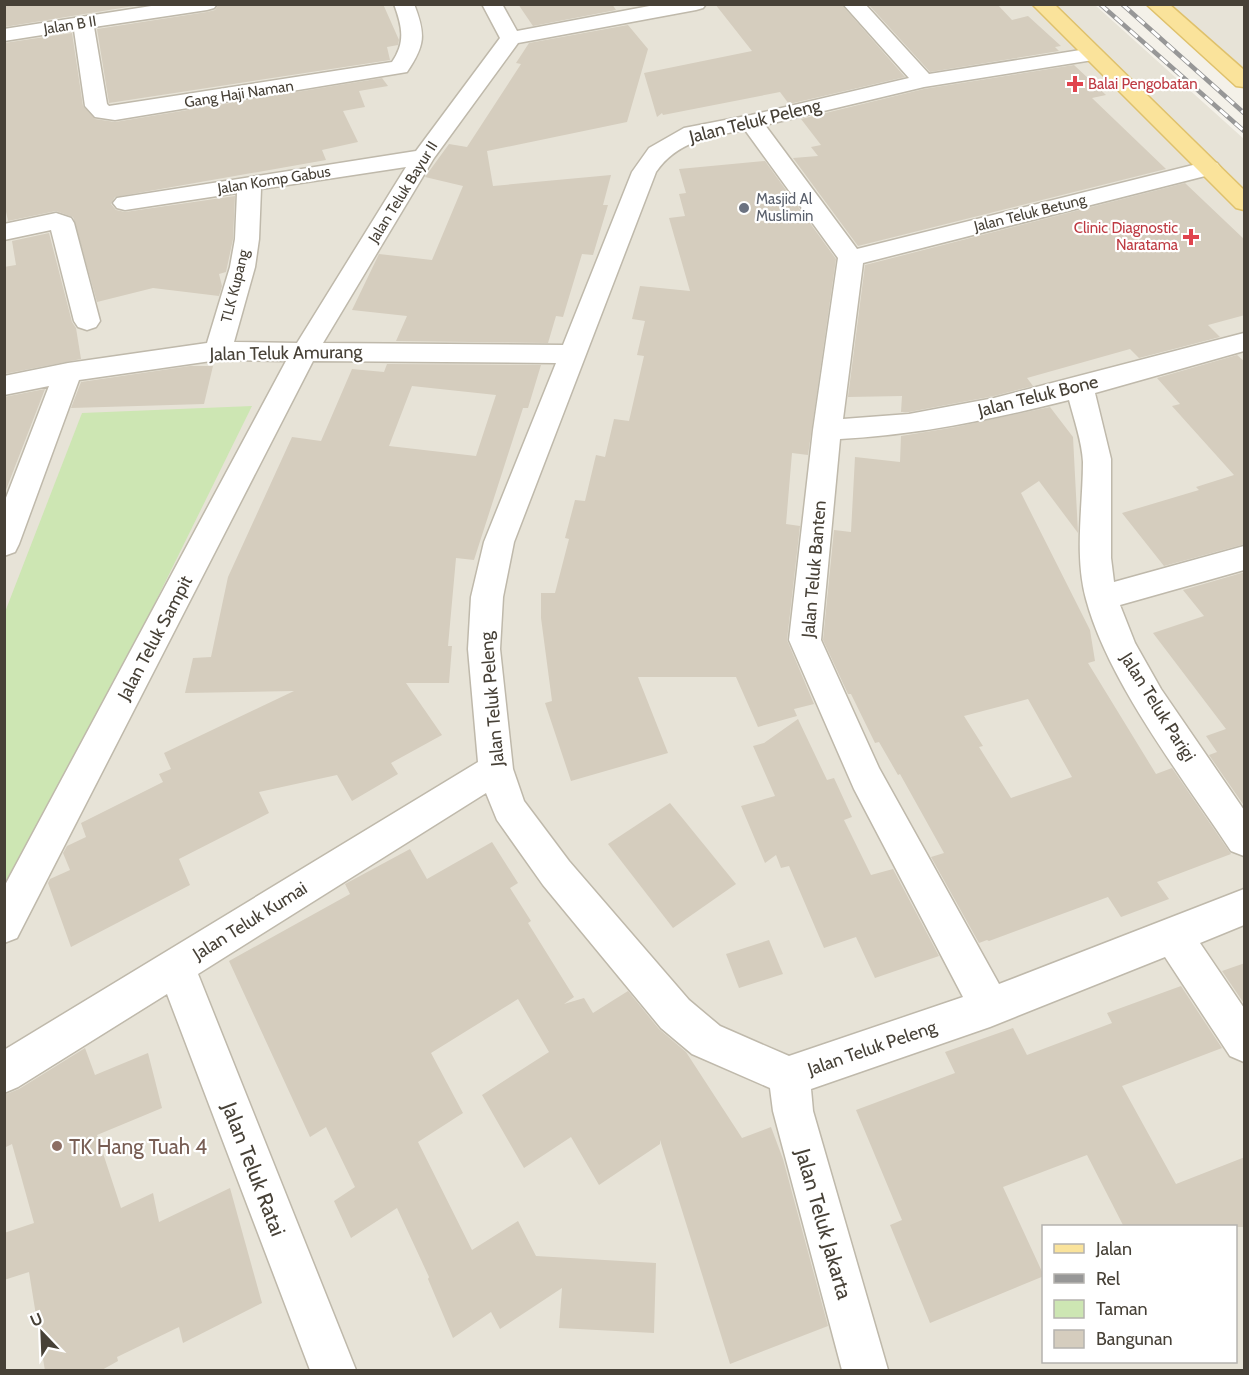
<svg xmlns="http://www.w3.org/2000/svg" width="1249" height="1375" viewBox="0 0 1249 1375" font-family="Cabin,sans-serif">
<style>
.residential{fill:#e7e3d7;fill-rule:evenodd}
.green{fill:#cde6b3}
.building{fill:#d5cdbe;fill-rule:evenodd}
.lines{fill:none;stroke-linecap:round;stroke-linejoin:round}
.street-casing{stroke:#bfb9ab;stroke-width:3}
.primary-casing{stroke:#dfc16b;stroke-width:3}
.street{fill:#fff;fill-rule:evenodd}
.primary{fill:#fae39b;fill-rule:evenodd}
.rail-casing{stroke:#979797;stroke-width:4.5}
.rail{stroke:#fff;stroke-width:3;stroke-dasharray:10;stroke-linecap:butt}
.health-dot{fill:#e0444e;stroke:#fff;stroke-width:2}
.worship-dot{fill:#6b7280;stroke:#fff;stroke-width:2}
.education-dot{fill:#8d6e63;stroke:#fff;stroke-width:2}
.labels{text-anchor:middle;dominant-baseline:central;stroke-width:4.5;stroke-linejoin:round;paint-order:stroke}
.far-street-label{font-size:15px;fill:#474137;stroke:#fff}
.far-health-label{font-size:15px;fill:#be3a42;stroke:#fff;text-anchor:start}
.far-worship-label{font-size:15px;fill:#5b616d;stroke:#fff;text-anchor:start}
.street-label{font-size:18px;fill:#474137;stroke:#fff}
.near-education-label{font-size:21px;fill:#785e54;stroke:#fff;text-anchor:start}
.near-street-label{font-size:21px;fill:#474137;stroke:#fff}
</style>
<rect width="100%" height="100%" fill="#f4f1e9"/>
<g class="residential">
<path d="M5,5h1090l149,134v1231h-1239zM1044,1226h192v136h-192z"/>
<path d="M1156,5h88v74l-87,-73z"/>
</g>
<path class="green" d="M252,406l-247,501v-295l77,-199z"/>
<g class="building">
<path d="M4,4h142l-142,23z"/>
<path d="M219,4h164l16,36 -1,5 -11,2 3,13 -281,43 -12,-74 110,-17 8,-2z"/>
<path d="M518,4h94l4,6 -83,16z"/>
<path d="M715,4h126l64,73 -116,27 -9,-12 -117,23 -1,-2 -5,4 -13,-44 108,-22z"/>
<path d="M868,4h129l15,16 16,-4 33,30 -6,1 4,4 -129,21z"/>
<path d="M628,25l20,24 -21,73 -140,29 6,35 118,-11 -8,30h5l-15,50 -11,-1 -19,63 -7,-1 -8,27 -152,-2 11,-25 -55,-6 27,-56 53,6 31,-74 -38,-9 24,-33 18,3 54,-83 -5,-1 13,-20z"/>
<path d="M72,33l11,73 12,13 20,3 267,-44 6,8 -29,5 6,16 -22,4 15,31 -36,8 4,10 -211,37 -4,7 5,6 9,2 110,-16 -2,43 -7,33 -7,2 3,12 -3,10 -66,-8 -56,14 -24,-85 -17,-6 -48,10 -4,-19v-159z"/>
<path d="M1074,65l32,30 -14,3 74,71 -308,77 -65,-88 25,-2 -7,-9 10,-2 -20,-26 123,-30z"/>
<path d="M765,161l71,98 -28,196 -16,-2 -6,71 14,2 -13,114 27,64 -20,5 3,7 -39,11 -22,-50h-98l30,76 -97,28 -26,-78 7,-2 -11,-83v-25h14l14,-54 -4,-1 10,-38 10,1 11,-46 9,2 9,-38 15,2 15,-65 -7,-1 8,-34 -13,-2 8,-33 50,5 -21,-73 16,-2 -6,-22 7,-1 -7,-24z"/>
<path d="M1185,183l60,57v75l-37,10 12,12 -81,21 -9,-9 -103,29 6,8 -39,10 -85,16h-8l1,-16 -54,1 17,-132z"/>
<path d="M49,233l23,89 4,6 5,31 -77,15v-107l12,-2 -4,-24z"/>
<path d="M1237,355l8,7v182l-81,22 -42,-53 77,-23 -3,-3 38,-12 -62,-69 8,-2 -23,-26z"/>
<path d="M387,364l154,1 -13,43h-5l-49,152 -18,-2 -8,88h4l-3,37h-43l36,52 -51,28 7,11 -46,27 -15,-26 -78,17 10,21 -90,46 11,26 -119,62 -23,-64 2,-4 20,-9 -7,-17 4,-7 19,-9 -5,-14 82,-41 -4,-8 12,-5 -7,-16 130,-62 -109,2 8,-35 18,-1 17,-80 64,-140 29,4 31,-72 32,3zM412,386l84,9 -20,61 -87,-10z"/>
<path d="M190,366h23l-9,38 -133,4 10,-26z"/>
<path d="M45,389l-41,106v-98z"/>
<path d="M1050,407l23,30 5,96 -39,-52 -18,12 69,137 5,31 -7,2 68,111 16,-6 59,86 -74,28 12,17 -48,18 -13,-20 -119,44 -2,-1 -8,3 -48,-86 13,-4 -44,-79 -2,1 -19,-33 -4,1 -24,-49h-3l-25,-54 11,-110 17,2 4,-75 45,5 1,-26 55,-9zM1028,699l44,78 -61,21 -32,-51 4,-1 -19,-30z"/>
<path d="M1245,572v235l-36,-52 8,-3 -11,-16 20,-7 -73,-96 51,-17 -21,-26z"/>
<path d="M798,719l29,61 7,-2 18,39 -8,3 27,55 22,-6 46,87 -64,22 -19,-41 -32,11 -35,-82 -8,2 -5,-13 -11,8 -24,-57 34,-10 -22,-50 11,-3z"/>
<path d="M670,803l66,81 -63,44 -65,-84z"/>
<path d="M492,842l26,41 -8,5 21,33 -3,2 46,74 -10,7 20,-6 9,15 35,-22 31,38 27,23 56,86 29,-11 12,32 45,167 -98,38 -70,-224v4l-61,41 -28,-48 -47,31 -42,-73 67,-43 -31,-53 -87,54 32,60 -45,29 54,108 46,-29 18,35 120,7 -2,70 -95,-5 3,-40 -62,41 -9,-17 -38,26 -25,-59 1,-2 -32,-69 -46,30 -17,-37 21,-14 -29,-60 -16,10 -81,-176 121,-67 -5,-10 65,-35 17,30z"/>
<path d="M769,940l14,34 -44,14 -13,-34z"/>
<path d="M1245,963v42l-23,-34z"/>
<path d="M1181,986l41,62 -100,38 54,98 69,-27v70h-121l-37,-72 -84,32 41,89 -114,47 -40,-98 12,-5 -46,-110 99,-37 -10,-21 68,-24 14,27 85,-32 -5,-10z"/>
<path d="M85,1048l10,27 53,-22 14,55 -65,27 24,73 32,-15 6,29 71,-34 32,115 -79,40 -4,-16 -62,30 1,4 -18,10h-55l-16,-99 -25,8v-47l30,-10 -22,-79 -8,4v-53l15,-6z"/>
</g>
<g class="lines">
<g class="street-casing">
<g id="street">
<path d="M164,4h53l-3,4 -7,2 -113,17 13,77 2,2 283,-44c14,-20 10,-36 2,-58h20c12,31 11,41 -7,68l-292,48 -20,-3 -10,-11 -11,-76 -70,11v-12z"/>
<path d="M482,4h20l15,27 143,-27h46l-3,4 -7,2 -178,33 -84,115 -111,185 240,2 69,-173 17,-24 35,-20 67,-13 158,-37 -66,-74h22l64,70 164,-26 7,2 4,4 -4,4 -7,2 -169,27 -159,38 92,124 352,-88 8,2 4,5 -4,5 -354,90 -20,156 66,-5 85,-16 250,-65v18l-149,42 16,66v99l3,24 130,-36v24l-124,35 15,38 26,46 83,121v46l-13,-5c-48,-73 -123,-169 -145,-252 -12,-44 -3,-93 -3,-137 -1,-20 -9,-43 -14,-62 -75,19 -150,35 -229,39l-19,201 58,128 120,216 245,-95v36l-44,18 44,65v54l-14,-6 -65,-99 -175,70 -179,62 2,22 75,259h-46l-69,-259 -3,-23 -78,-34 -31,-26 -118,-143 -46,-65 -11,-27 -288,181 158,396h-46l-143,-376 -149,93 -14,6v-43l474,-288 -10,-113 3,-52 13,-55 72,-179 -243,-2 -296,577 -13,5v-56l282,-526 -68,-1 -139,20 -60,164 -4,8 -11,4v-53l45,-117 -45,9v-19l64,-13 139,-20 23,-76 5,-28 2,-46 -112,17 -8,-2 -4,-5 4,-5 299,-47 84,-113zM745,130l93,128 -25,172 -24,210 65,149 109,208 -174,59 -69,-30 -31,-26 -120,-139 -45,-60 -11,-32 -13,-120 3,-52 11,-55 142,-370c21,-31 55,-36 89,-42zM406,167l-109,176 -63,-1 21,-75 4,-28 2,-50z"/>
<path d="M56,213l15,5 3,5 26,98 -4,6 -9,3 -9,-3 -4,-6 -23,-91 -47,10v-16z"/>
</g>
</g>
<g class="primary-casing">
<g id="primary">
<path d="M1032,4h22l190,186v20l-8,-2z"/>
<path d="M1146,4h23l75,66v17l-8,-1z"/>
</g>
</g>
<use href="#street" class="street"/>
<use href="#primary" class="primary"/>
<g class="rail-casing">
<g id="rail">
<path d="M1100,4l144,127"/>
<path d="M1122,4l122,109"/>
</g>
</g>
<use href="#rail" class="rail"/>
</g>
<g class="health-dot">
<path d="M1072 75h6v6h6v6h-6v6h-6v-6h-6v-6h6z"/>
<path d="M1188 228h6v6h6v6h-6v6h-6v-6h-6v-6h6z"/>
</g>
<circle class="worship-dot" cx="744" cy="208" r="6"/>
<circle class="education-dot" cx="57" cy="1146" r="6"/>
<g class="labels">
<g class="far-street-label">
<text transform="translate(70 25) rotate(-9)">Jalan B II</text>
<text transform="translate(239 94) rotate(-9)">Gang Haji Naman</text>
<text transform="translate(274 180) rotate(-9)">Jalan Komp Gabus</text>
<text transform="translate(403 192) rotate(-58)">Jalan Teluk Bayur II</text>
<text transform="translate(1030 213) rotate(-14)">Jalan Teluk Betung</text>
<text transform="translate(235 286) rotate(-76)">TLK Kupang</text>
</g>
<g class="far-health-label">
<text x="1088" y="84">Balai Pengobatan</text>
<text x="1178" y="228" text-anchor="end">Clinic Diagnostic<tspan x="1178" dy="17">Naratama</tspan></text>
</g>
<g class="far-worship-label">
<text x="756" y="199">Masjid Al<tspan x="756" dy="17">Muslimin</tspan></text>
</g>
<g class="street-label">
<text transform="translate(755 121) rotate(-14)">Jalan Teluk Peleng</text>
<text transform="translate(286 353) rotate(-1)">Jalan Teluk Amurang</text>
<text transform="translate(1038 396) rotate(-14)">Jalan Teluk Bone</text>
<text transform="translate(814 569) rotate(-85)">Jalan Teluk Banten</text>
<text transform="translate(155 638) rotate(-62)">Jalan Teluk Sampit</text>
<text transform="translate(492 699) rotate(-95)">Jalan Teluk Peleng</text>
<text transform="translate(1158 707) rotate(58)">Jalan Teluk Parigi</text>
<text transform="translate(250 921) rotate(-32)">Jalan Teluk Kumai</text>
<text transform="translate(872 1048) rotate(-19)">Jalan Teluk Peleng</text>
</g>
<g class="near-education-label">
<text x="69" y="1146">TK Hang Tuah 4</text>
</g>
<g class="near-street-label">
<text transform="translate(254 1169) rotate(69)">Jalan Teluk Ratai</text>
<text transform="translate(824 1224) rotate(74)">Jalan Teluk Jakarta</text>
</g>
</g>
<rect width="1249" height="1375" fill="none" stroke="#474137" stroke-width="12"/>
<rect x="1042" y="1225" width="195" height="138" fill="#ffffff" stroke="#b5b3af" stroke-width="1.5"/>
<rect x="1054" y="1244" width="30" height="9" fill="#fae39b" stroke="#b5b3af" stroke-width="1.5"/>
<text x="1096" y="1255" font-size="18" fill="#474137">Jalan</text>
<rect x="1054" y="1274" width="30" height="9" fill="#979797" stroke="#b5b3af" stroke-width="1.5"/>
<text x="1096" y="1285" font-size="18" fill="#474137">Rel</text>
<rect x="1054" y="1300" width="30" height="18" fill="#cde6b3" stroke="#b5b3af" stroke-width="1.5"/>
<text x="1096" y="1315" font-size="18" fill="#474137">Taman</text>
<rect x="1054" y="1330" width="30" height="18" fill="#d5cdbe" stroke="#b5b3af" stroke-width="1.5"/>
<text x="1096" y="1345" font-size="18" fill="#474137">Bangunan</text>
<g transform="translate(42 1333) rotate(337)" stroke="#ffffff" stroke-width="4.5" paint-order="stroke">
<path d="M0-4.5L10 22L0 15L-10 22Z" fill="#474137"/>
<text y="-9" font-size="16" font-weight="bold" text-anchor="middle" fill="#474137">U</text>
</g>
</svg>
